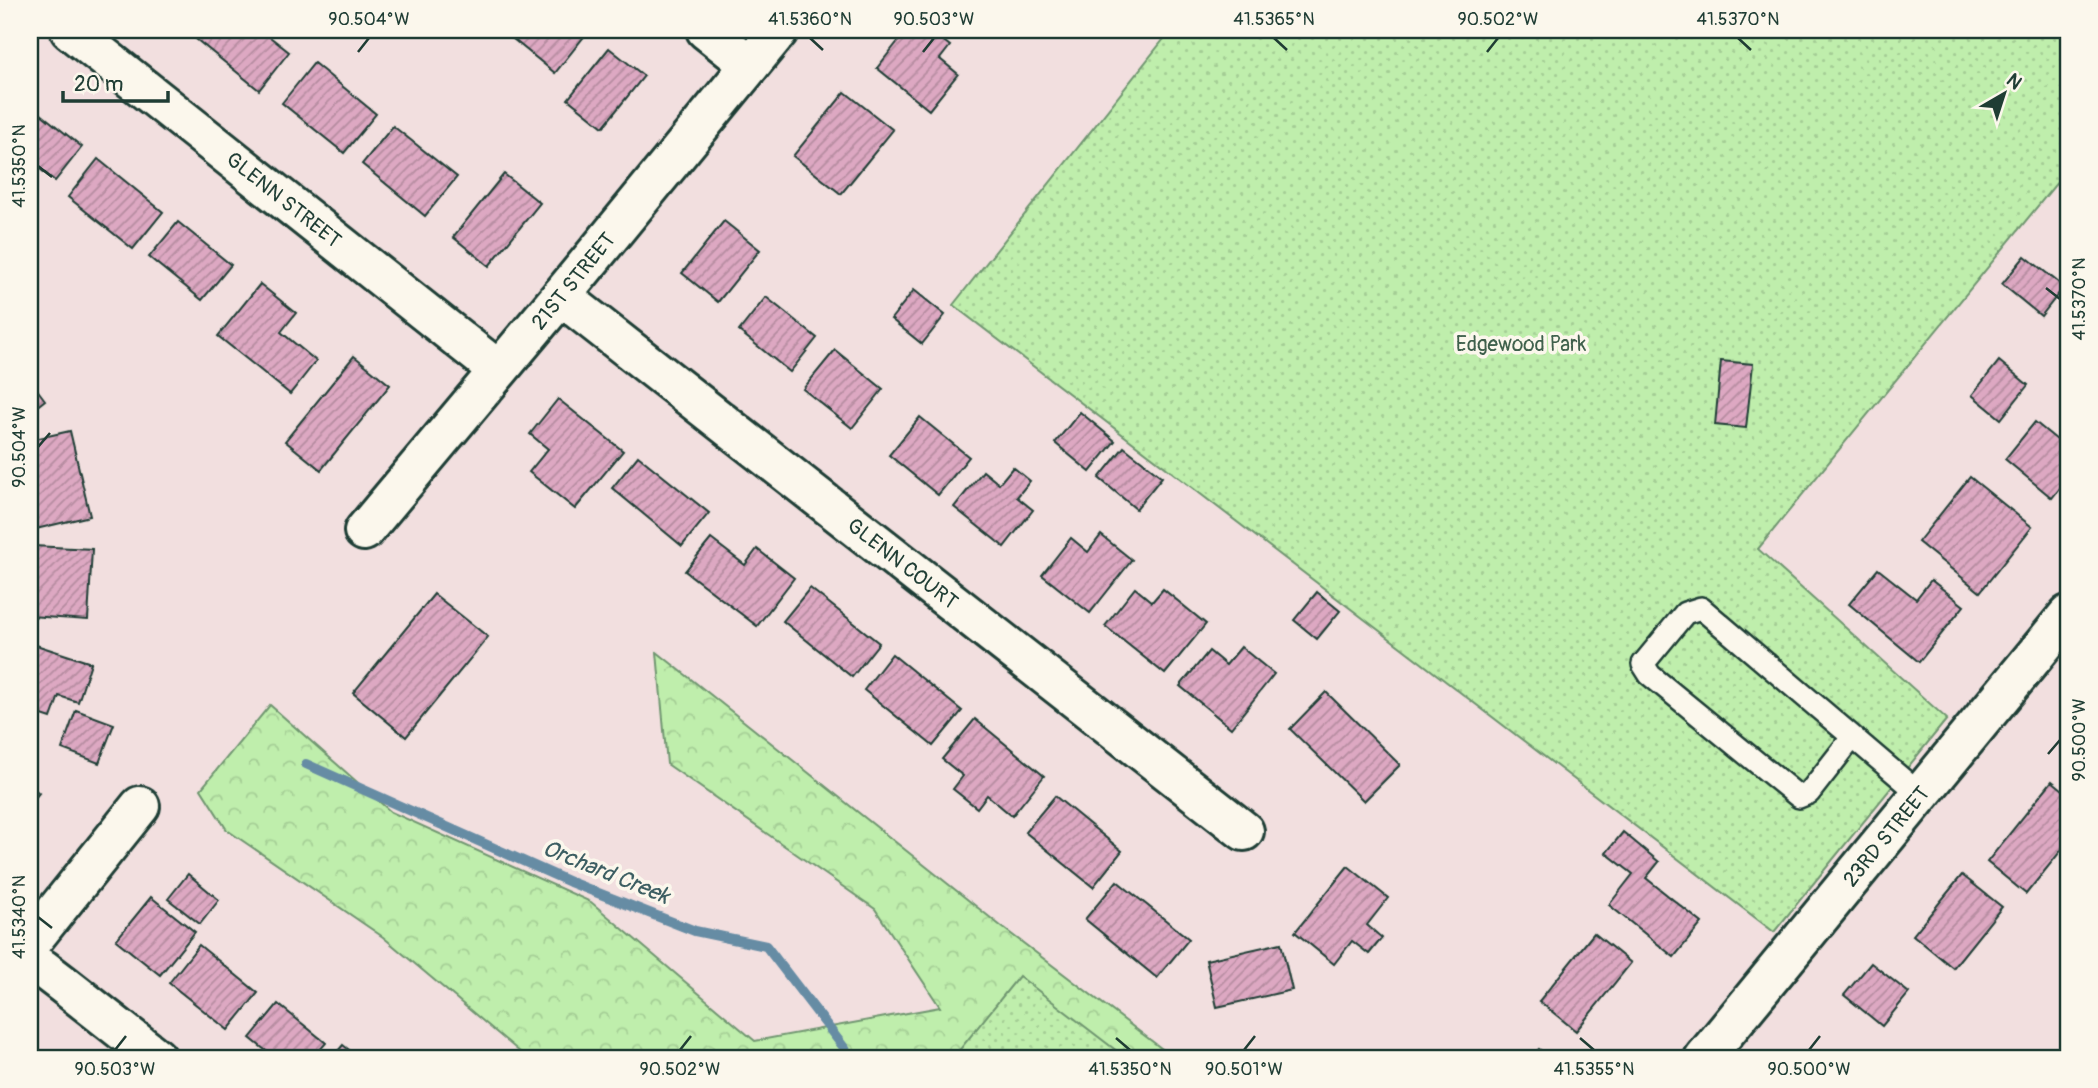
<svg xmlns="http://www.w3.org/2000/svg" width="2098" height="1088" viewBox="0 0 2098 1088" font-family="Pangolin,sans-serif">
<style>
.forest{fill:url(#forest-crowns);stroke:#6f9670;stroke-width:2}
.park{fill:url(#park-dots);stroke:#6f9670;stroke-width:2}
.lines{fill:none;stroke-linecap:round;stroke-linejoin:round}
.stream{stroke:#668ca4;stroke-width:10}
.building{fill:url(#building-hatch);stroke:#1f3d34;stroke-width:2}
.service-casing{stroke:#1f3d34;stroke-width:26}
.minor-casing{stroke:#1f3d34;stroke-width:44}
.tertiary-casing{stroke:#1f3d34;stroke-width:44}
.service{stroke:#fbf7ec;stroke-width:21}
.minor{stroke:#fbf7ec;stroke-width:38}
.tertiary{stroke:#fbf7ec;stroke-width:38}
.ticks{fill:none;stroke:#1f3d34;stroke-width:2.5}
.labels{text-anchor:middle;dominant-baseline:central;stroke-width:7;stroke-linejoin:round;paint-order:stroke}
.street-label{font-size:21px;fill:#1f3d34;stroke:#fbf7ec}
.park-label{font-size:21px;fill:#3f604c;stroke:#fbf7ec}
.water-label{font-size:23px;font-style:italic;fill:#3c5e62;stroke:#fbf7ec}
.neatline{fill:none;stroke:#1f3d34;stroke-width:2.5}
.ticks-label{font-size:18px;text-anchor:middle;fill:#1f3d34}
</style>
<defs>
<pattern id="forest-crowns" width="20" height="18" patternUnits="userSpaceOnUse" patternTransform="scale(1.75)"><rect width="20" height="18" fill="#bfeeac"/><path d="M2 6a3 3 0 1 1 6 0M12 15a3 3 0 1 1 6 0" fill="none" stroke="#a4cd95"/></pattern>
<pattern id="park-dots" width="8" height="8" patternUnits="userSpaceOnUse" patternTransform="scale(1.75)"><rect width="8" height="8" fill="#bfeeac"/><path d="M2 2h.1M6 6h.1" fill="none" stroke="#a4cd95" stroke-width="1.8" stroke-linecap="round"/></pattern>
<pattern id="building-hatch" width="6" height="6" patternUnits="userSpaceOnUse" patternTransform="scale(1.75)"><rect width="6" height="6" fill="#dda8c2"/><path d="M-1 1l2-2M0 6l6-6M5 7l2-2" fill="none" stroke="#b38a9e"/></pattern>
</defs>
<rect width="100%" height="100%" fill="#f2dfdf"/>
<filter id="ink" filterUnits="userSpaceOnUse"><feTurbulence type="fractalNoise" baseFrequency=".0143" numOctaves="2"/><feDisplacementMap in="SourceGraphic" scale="14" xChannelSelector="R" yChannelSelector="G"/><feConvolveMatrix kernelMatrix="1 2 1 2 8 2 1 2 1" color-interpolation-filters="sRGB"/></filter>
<g filter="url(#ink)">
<path class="forest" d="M657,652l345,275 172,131h-647l-144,-121 -156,-107 -26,-41 69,-84 121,107 200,90 164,139 185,-34 -65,-98 -208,-145z"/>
<g class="park">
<path d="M1171,30h897v139l-310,380 189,170 -173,213 -821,-627z"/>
<path d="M1019,976l107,82h-173z"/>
</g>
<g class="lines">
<path class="stream" d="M306,764l264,118 125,49 71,15 86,112"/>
</g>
<g class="building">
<path d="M203,30h58l28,22 -30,38 -63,-51z"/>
<path d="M502,30h80l4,4 -31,39z"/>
<path d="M907,30h23l20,16 -10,13 18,15 -29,36 -52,-42z"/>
<path d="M609,48l35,28 -41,51 -35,-28z"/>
<path d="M314,63l62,51 -32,39 -62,-50z"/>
<path d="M845,92l48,38 -52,64 -48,-38z"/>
<path d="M30,105l52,42 -27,34 -25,-20z"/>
<path d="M393,126l64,51 -32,39 -63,-52z"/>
<path d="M98,159l65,53 -30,37 -65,-52z"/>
<path d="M504,174l36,29 -51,63 -36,-29z"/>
<path d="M724,221l36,29 -42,52 -36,-29z"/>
<path d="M178,222l53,43 -29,35 -53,-43z"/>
<path d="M2025,256l39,31 -23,29 -39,-32z"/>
<path d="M260,284l36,29 -15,19 35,29 -26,33 -72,-58z"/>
<path d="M914,290l31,25 -23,29 -31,-25z"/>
<path d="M766,297l51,41 -27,34 -51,-41z"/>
<path d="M835,350l48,39 -31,39 -49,-39z"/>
<path d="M354,356l36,29 -69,85 -36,-29z"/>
<path d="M1721,361l32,3 -7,64 -31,-3z"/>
<path d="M1999,361l29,24 -27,34 -29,-24z"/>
<path d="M30,380l15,20 -15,12z"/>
<path d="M558,399l65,52 -48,58 -46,-37 19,-23 -18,-15z"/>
<path d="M1080,412l35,29 -25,31 -35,-29z"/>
<path d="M920,417l49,40 -31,38 -49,-40z"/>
<path d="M2035,422l33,27v29l-16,20 -47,-39z"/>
<path d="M70,431l20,85 -54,13 -6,-26v-63z"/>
<path d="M1124,447l38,30 -26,32 -37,-31z"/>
<path d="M638,456l71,57 -27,33 -70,-58z"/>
<path d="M1013,467l17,14 -13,16 16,13 -29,37 -50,-40 29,-36 16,13z"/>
<path d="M1970,477l62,50 -52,65 -62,-50z"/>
<path d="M1101,535l31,25 -42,53 -48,-38 29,-37 17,14z"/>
<path d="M711,539l34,26 12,-16 37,29 -37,48 -72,-55z"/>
<path d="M33,546l59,3 -4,71 -58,-4z"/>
<path d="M1878,569l38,30 15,-19 33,26 -45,56 -70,-58z"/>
<path d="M810,588l69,55 -27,34 -69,-56z"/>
<path d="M1135,588l17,14 11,-13 43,35 -41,50 -60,-48z"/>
<path d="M1317,592l23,19 -23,28 -23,-19z"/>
<path d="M434,594l54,43 -82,100 -53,-44z"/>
<path d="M30,643l61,20 -13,39 -19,-6 -8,22 -21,-7z"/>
<path d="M1241,647l33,27 -43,54 -51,-42 29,-35 17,14z"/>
<path d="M892,654l70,57 -29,35 -69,-56z"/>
<path d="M1326,692l74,73 -36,36 -74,-72z"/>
<path d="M76,710l38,14 -15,39 -37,-14z"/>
<path d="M975,719l69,57 -32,40 -25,-21 -10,13 -24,-19 10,-13 -21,-17z"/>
<path d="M2052,781l16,13v48l-42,52 -39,-32z"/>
<path d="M30,785l9,8 -9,11z"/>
<path d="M1055,796l67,55 -29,36 -68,-55z"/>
<path d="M1623,832l36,30 -13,16 56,45 -28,34 -65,-52 24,-31 -27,-21z"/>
<path d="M1348,866l40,32 -21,27 15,13 -13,16 -17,-13 -18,23 -39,-32z"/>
<path d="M188,874l31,26 -19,24 -32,-25z"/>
<path d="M1962,875l40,32 -49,61 -40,-33z"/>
<path d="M1117,881l72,58 -32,39 -72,-59z"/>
<path d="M151,897l44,35 -35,43 -44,-35z"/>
<path d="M1594,933l37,30 -55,68 -37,-30z"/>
<path d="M1281,943l11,47 -75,17 -11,-47z"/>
<path d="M199,945l59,48 -30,37 -59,-47z"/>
<path d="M1871,963l38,30 -27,33 -38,-31z"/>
<path d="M278,1004l48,39 -13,15h-38l-25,-20z"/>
<path d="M343,1045l16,13h-27z"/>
<path d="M1539,1049l11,9h-19z"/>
</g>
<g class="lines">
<g class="service-casing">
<path id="service" d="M1852,738l-43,55 -10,4 -149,-122 -7,-11 42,-51 16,-5 220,187"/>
</g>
<g class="minor-casing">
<g id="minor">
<path id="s1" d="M70,30l428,340"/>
<path d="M706,30l44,35"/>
<path id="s2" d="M561,296l683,535"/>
<path id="s3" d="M364,531l197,-235 218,-266"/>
<path d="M30,943l110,-137"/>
<path d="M30,963l13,6 21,16 93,73"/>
</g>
</g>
<g class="tertiary-casing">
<g id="tertiary">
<path id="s4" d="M1704,1058l364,-443"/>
</g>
</g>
<use href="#service" class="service"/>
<use href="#minor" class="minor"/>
<use href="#tertiary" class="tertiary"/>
</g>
</g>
<path class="ticks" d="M810,38l13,12M1274,38l13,12M1738,38l13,12M358,52l11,-14M923,52l11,-14M1487,52l11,-14M38,166l14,11M2046,288l14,11M38,447l12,-14M2048,754l12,-14M38,917l14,11M1116,1038l14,12M1580,1038l14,12M115,1050l11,-14M680,1050l11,-14M1244,1050l11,-14M1809,1050l11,-14"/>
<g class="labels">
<g class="street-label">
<text stroke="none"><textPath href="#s1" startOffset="273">GLENN STREET</textPath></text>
<text stroke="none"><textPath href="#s3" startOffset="326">21ST STREET</textPath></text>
<text stroke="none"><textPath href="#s2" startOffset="434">GLENN COURT</textPath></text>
<text stroke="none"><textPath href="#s4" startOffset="287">23RD STREET</textPath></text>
</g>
<g class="park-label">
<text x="1521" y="344">Edgewood Park</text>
</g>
<g class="water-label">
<text transform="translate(606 872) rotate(22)">Orchard Creek</text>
</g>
</g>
<rect width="2098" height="1088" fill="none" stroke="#fbf7ec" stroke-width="77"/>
<g transform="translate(2004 94) rotate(39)" stroke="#fbf7ec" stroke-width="5" paint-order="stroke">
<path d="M0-5L12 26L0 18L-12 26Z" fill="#1f3d34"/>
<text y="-10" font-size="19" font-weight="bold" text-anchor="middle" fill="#1f3d34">N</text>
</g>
<path d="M63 91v10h105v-10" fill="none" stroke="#1f3d34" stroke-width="3.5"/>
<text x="74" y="91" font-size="21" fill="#1f3d34" stroke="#fbf7ec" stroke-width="5" paint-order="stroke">20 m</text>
<rect x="38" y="38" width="2022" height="1012" class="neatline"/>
<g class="ticks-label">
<text x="369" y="25">90.504°W</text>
<text x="810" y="25">41.5360°N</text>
<text x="934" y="25">90.503°W</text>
<text x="1274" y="25">41.5365°N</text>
<text x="1498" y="25">90.502°W</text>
<text x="1738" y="25">41.5370°N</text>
<text transform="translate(19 166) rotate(-90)" y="6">41.5350°N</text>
<text transform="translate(2079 299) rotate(-90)" y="6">41.5370°N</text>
<text transform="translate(19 447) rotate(-90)" y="6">90.504°W</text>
<text transform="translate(2079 740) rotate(-90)" y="6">90.500°W</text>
<text transform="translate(19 917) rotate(-90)" y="6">41.5340°N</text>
<text x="115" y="1075">90.503°W</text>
<text x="680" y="1075">90.502°W</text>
<text x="1130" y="1075">41.5350°N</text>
<text x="1244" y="1075">90.501°W</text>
<text x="1594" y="1075">41.5355°N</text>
<text x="1809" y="1075">90.500°W</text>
</g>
</svg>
